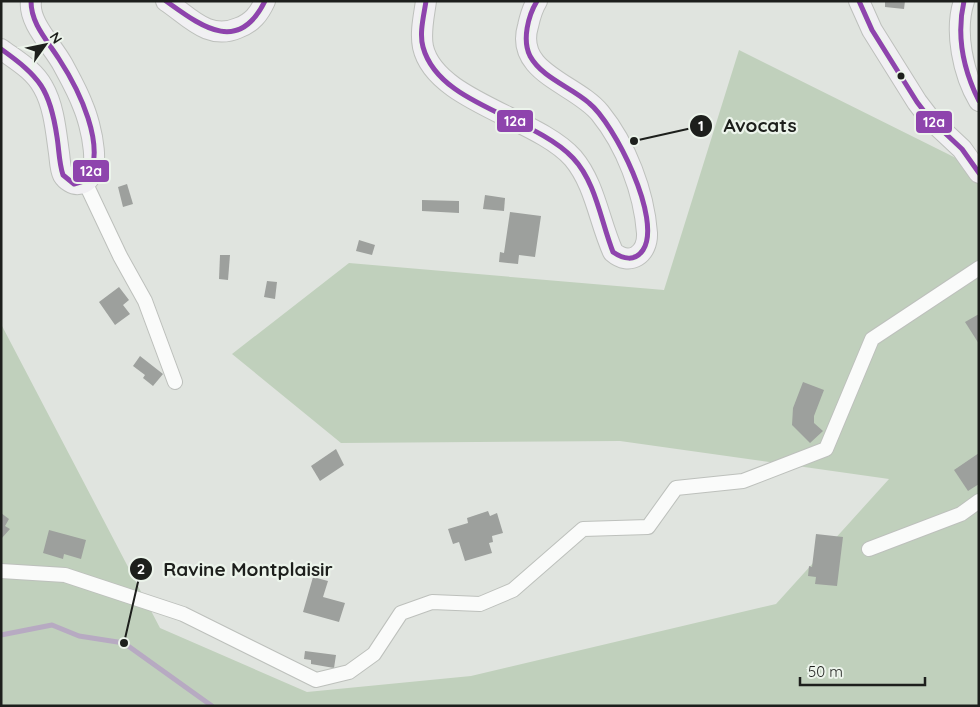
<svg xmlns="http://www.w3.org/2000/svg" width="980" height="707" viewBox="0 0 980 707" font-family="Quicksand,sans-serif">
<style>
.green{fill:#c0d0bc}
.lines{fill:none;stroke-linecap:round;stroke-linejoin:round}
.stream{stroke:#b7aac2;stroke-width:5}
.building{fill:#9da09d}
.street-casing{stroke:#bdc0bc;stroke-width:16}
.secondary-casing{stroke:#bdc0bc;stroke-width:22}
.street{stroke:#fafbfa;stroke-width:14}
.secondary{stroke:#f1f0f3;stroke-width:20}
.bus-1-casing{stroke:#ecf4eb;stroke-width:9}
.bus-1{stroke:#8e44ad;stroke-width:5}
.bus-dot{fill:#1d1f1c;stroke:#ecf4eb;stroke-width:2}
.leader{fill:none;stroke:#1d1f1c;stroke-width:2}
.callout-dot{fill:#1d1f1c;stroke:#ecf4eb;stroke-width:2}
.mark-label{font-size:15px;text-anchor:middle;font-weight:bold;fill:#fff}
.callout-label{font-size:19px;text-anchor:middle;font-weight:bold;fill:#1d1f1c;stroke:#ecf4eb;stroke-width:4.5;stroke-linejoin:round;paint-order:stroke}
.line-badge{stroke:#ecf4eb;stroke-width:2}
.badge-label{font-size:14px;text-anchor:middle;font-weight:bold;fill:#fff}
</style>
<rect width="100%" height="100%" fill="#e0e4df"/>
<path class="green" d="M739,50l231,115 9,1v540h-978v-382l159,304 147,64 164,-16 305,-72 113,-125 -269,-38 -279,2 -109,-89 117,-91 315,27z"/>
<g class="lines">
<path class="stream" d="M1,635l51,-10 27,11 45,7 88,63"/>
</g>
<g class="building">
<path d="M885,1h20l-1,8 -19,-2z"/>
<path d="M127,184l6,20 -10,3 -5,-20z"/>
<path d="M485,195l20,3 -1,13 -21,-2z"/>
<path d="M422,200l37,1v12l-37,-2z"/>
<path d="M510,212l31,4 -6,41 -16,-2 -1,9 -19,-2 1,-10 4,1z"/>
<path d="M359,240l16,5 -3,10 -16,-4z"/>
<path d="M220,255h10l-2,25 -9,-1z"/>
<path d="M267,281l10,1 -2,17 -11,-2z"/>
<path d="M119,287l10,13 -6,5 7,9 -15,11 -16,-23z"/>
<path d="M979,314v30l-14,-22z"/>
<path d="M140,356l23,18 -10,12 -10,-8 2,-3 -12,-9z"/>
<path d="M803,382l21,8 -10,26v7l9,8 -13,12 -18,-18 1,-17z"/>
<path d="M336,449l8,16 -24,16 -9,-15z"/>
<path d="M979,453v31l-11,7 -14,-21z"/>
<path d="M488,511l2,5 7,-3 6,20 -11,3 1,6 -4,1 3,10 -27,8 -6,-19 -6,2 -5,-15 20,-6 -1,-5z"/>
<path d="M1,513l8,6 -4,7 5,3 -9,10z"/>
<path d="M49,530l37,10 -5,19 -17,-5 -1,5 -20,-6z"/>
<path d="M816,534l27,3 -6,49 -22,-2 1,-7 -8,-1 1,-10 3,1z"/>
<path d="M313,577l15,4 -5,16 22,6 -6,19 -36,-10z"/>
<path d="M305,651l31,4 -2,13 -23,-4v-4l-7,-1z"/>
</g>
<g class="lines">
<g class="street-casing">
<g id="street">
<path d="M85,182l35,74 25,45 30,81"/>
<path d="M869,549l92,-35 18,-13"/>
<path d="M1,571l64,4 118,39 133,66 33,-8 25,-18 27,-41 31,-11 48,2 33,-14 70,-61 65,-2 28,-39 67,-7 83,-32 46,-110 107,-71"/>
</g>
</g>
<g class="secondary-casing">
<g id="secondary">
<path d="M166,1c23,15 42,40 72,27 14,-5 21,-14 27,-27"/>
<path d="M426,1c-2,15 -6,31 -3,46 12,54 115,71 150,111 22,26 26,63 40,94 17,15 35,2 34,-19 -3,-41 -21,-88 -47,-120 -23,-29 -86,-40 -72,-87 2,-9 4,-17 9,-25"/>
<path d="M859,1l13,29 45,72 13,17 32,30 17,24"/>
<path d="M964,1c-10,30 -1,73 15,100"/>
<path d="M1,49c15,11 33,21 42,38 11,19 13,45 16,66 1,7 1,16 4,22 3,5 10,10 16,9 27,-4 11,-62 4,-78 -5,-14 -13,-28 -20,-41 -10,-19 -35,-42 -32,-64"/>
</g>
</g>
<use href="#street" class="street"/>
<use href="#secondary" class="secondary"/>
<g class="bus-1-casing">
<g id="bus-1">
<path d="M166,1c34,24 72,55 99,0"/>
<path d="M426,1c-2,14 -7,32 -3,46 16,59 111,69 150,111 23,24 28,64 40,94 10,7 22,10 30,-2 20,-30 -29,-127 -54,-147 -18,-16 -47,-25 -59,-47 -8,-16 -2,-40 7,-55"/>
<path d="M859,1l13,29 45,72 13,17 32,30 17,24"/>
<path d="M964,1c-8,35 -1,68 15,100"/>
<path d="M1,49c39,28 49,40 56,88 2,12 2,26 6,38l11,9 13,-4c21,-33 -9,-92 -28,-121 -12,-19 -28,-35 -28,-58"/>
</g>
</g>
<use href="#bus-1" class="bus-1"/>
</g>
<circle class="bus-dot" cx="901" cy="76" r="4.5"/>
<path class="leader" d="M634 141L701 126M124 643L141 569"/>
<g class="callout-dot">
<circle cx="634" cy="141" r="5"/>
<circle cx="124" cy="643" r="5"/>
<circle cx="701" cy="126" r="12"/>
<circle cx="141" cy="569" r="12"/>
</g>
<g class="mark-label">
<text x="701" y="131">1</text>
<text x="141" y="574">2</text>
</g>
<g class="callout-label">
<text x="760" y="132">Avocats</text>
<text x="248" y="576">Ravine Montplaisir</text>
</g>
<g class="line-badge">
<rect x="496" y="109" width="38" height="24" rx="5" fill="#8e44ad"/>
<rect x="915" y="110" width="38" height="24" rx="5" fill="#8e44ad"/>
<rect x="72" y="159" width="38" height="24" rx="5" fill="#8e44ad"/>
</g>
<g class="badge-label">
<text x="515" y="126">12a</text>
<text x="934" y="127">12a</text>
<text x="91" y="176">12a</text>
</g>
<rect width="980" height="707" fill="none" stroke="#1d1f1c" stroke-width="5"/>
<g transform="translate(45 45) rotate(57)" stroke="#ecf4eb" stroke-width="4" paint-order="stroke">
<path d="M0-4L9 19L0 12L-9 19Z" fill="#1d1f1c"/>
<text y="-8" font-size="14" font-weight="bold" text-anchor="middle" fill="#1d1f1c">N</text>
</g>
<path d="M800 677v8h125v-8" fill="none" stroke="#1d1f1c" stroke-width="2.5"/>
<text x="808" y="677" font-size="15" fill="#1d1f1c" stroke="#ecf4eb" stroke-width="4" paint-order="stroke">50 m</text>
</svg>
